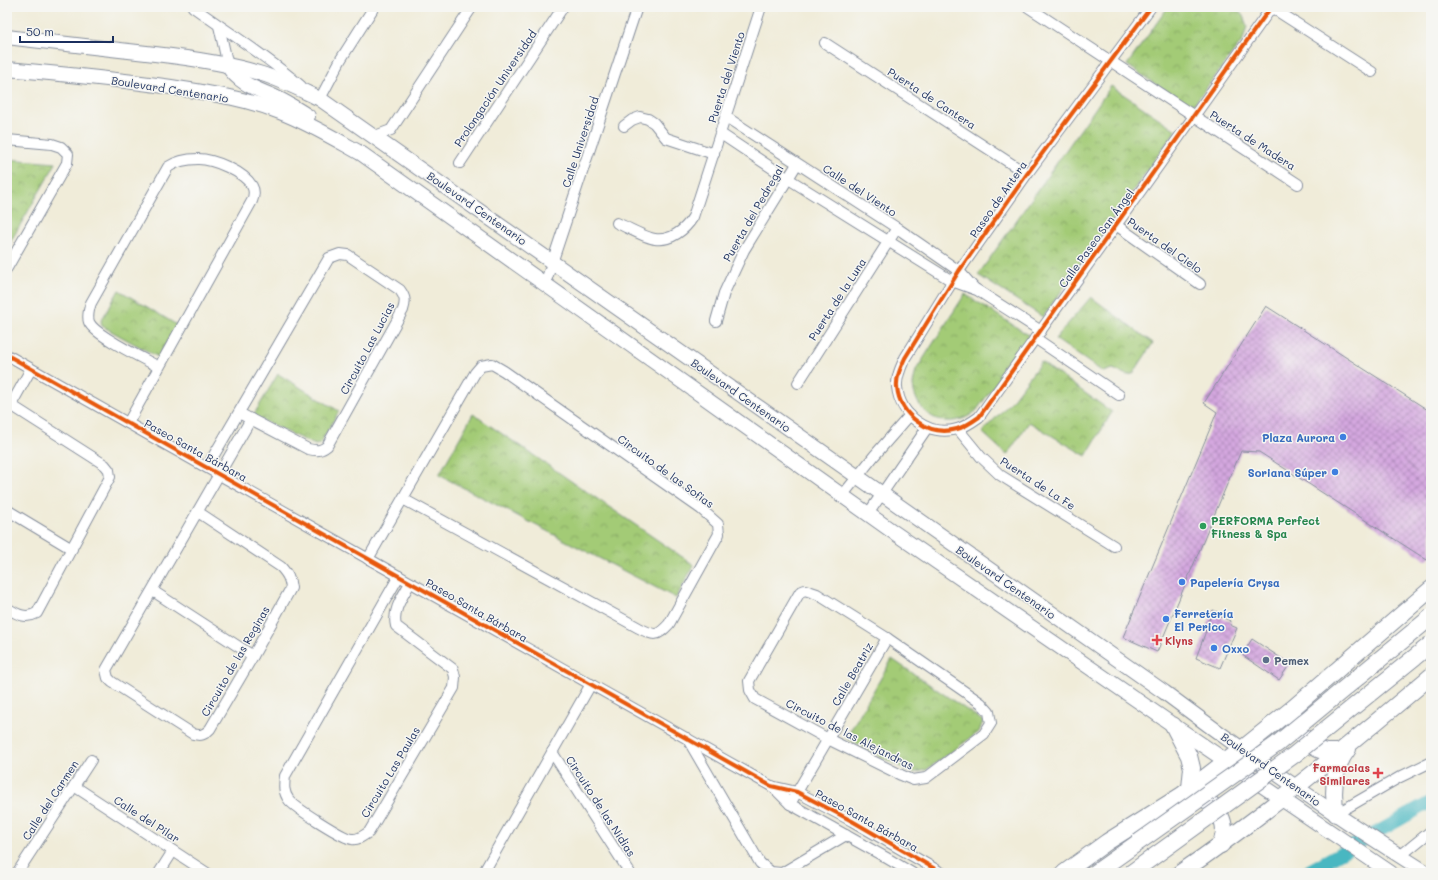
<svg xmlns="http://www.w3.org/2000/svg" width="1438" height="880" viewBox="0 0 1438 880" font-family="Mali,sans-serif">
<style>
.park{fill:url(#park-crowns);stroke:#5f7d6a}
.lines{fill:none;stroke-linecap:round;stroke-linejoin:round}
.stream{stroke:#48b7c1;stroke-width:3.5}
.canal{stroke:#48b7c1;stroke-width:13}
.building{fill:url(#building-cross-hatch)}
.street-casing{stroke:#868e9c;stroke-width:12}
.secondary-casing{stroke:#868e9c;stroke-width:16}
.primary-casing{stroke:#868e9c;stroke-width:18}
.street{stroke:#fff;stroke-width:10}
.secondary{stroke:#fff;stroke-width:14}
.primary{stroke:#fff;stroke-width:16}
.primary-bridge-casing{stroke:#868e9c;stroke-width:18;stroke-linecap:butt}
.primary-bridge{stroke:#fff;stroke-width:16}
.cycleway-casing{stroke:#f6f6f2;stroke-width:6}
.cycleway{stroke:#e8590c;stroke-width:4}
.shop-dot{fill:#3f7fe0;stroke:#f6f6f2;stroke-width:1.5}
.leisure-dot{fill:#2e9e5b;stroke:#f6f6f2;stroke-width:1.5}
.health-dot{fill:#e0444e;stroke:#f6f6f2;stroke-width:1.5}
.service-dot{fill:#5c6f8a;stroke:#f6f6f2;stroke-width:1.5}
.labels{text-anchor:middle;dominant-baseline:central;stroke-width:3;stroke-linejoin:round;paint-order:stroke}
.street-label{font-size:11px;fill:#1b2f5e;stroke:#f6f6f2}
.shop-label{font-size:11px;font-weight:bold;fill:#366cbe;stroke:#f6f6f2;text-anchor:start}
.leisure-label{font-size:11px;font-weight:bold;fill:#27864d;stroke:#f6f6f2;text-anchor:start}
.health-label{font-size:11px;font-weight:bold;fill:#be3a42;stroke:#f6f6f2;text-anchor:start}
.service-label{font-size:11px;font-weight:bold;fill:#4e5e75;stroke:#f6f6f2;text-anchor:start}
</style>
<defs>
<pattern id="park-crowns" width="20" height="18" patternUnits="userSpaceOnUse"><rect width="20" height="18" fill="#a3cb76"/><path d="M2 6a3 3 0 1 1 6 0M12 15a3 3 0 1 1 6 0" fill="none" stroke="#84a564"/></pattern>
<pattern id="building-cross-hatch" width="8" height="8" patternUnits="userSpaceOnUse"><rect width="8" height="8" fill="#d4a7df"/><path d="M0 0l8 8M0 8l8-8" fill="none" stroke="#ab88b8"/></pattern>
</defs>
<rect width="100%" height="100%" fill="#f6f6f2"/>
<filter id="ink" filterUnits="userSpaceOnUse"><feTurbulence type="fractalNoise" baseFrequency=".025" numOctaves="2"/><feDisplacementMap in="SourceGraphic" scale="8" xChannelSelector="R" yChannelSelector="G"/><feConvolveMatrix kernelMatrix="1 2 1 2 8 2 1 2 1" color-interpolation-filters="sRGB"/></filter>
<filter id="wash" filterUnits="userSpaceOnUse"><feTurbulence type="fractalNoise" baseFrequency=".012" numOctaves="4" result="noise"/><feDisplacementMap in="SourceGraphic" scale="16" xChannelSelector="R" yChannelSelector="G"/><feGaussianBlur stdDeviation="0.9" result="paint"/><feColorMatrix in="noise" values="0 0 0 0 0 0 0 0 0 0 0 0 0 0 0 0 0 1.4 0 .05"/><feComposite in="paint" operator="in"/></filter>
<g filter="url(#wash)">
<rect width="100%" height="100%" fill="#f0ecd9"/>
<g class="park">
<path d="M1168,7h67l8,9 4,10 -4,14 -52,68 -64,-43z"/>
<path d="M1111,86l65,44 -133,187 -65,-42z"/>
<path d="M7,159l49,4 -48,83h-1z"/>
<path d="M119,290l58,35 -19,32 -56,-31 -1,-5z"/>
<path d="M965,294l65,42 -54,75c-25,21 -59,8 -63,-25 0,-5 2,-11 3,-16z"/>
<path d="M1091,297l62,46 -20,31 -6,1 -14,-6 -10,3 -48,-33z"/>
<path d="M1041,362l71,50 -26,44 -57,-34 -22,33 -25,-23 29,-30z"/>
<path d="M278,374l61,37 -19,33 -5,1 -62,-29z"/>
<path d="M473,414l221,151 -18,33 -237,-123z"/>
<path d="M892,659l91,62 -4,11 -53,38 -14,3 -66,-35z"/>
</g>
<g class="lines">
<path class="stream" d="M1343,872v1"/>
<g class="canal">
<path d="M1310,870l121,-68"/>
<path d="M1310,870l33,2"/>
</g>
</g>
<g id="blocks">
<g class="building">
<path d="M1266,306l165,106v143l-4,5 -168,-108 -18,-1 -84,201 -34,-15 94,-225 -13,-9z"/>
<path d="M1213,610l9,4 -1,3 10,4 -1,4 7,3 -17,40 -24,-10 10,-27 -1,-1z"/>
<path d="M1252,639l38,25 -11,16 -37,-25z"/>
</g>
</g>
</g>
<g filter="url(#ink)">
<use href="#blocks" fill-opacity="0" stroke="#868e9c" stroke-width="1"/>
<g class="lines">
<g class="street-casing">
<g id="street">
<path d="M193,7c36,26 74,49 108,79"/>
<path d="M1028,7l270,177"/>
<path d="M1151,7l-124,167 -68,97 -54,87c-4,9 -9,19 -8,29 3,29 32,50 60,42 8,-2 15,-7 22,-12l293,-410"/>
<path d="M1271,7l101,65"/>
<path d="M219,26l9,40"/>
<path d="M825,43l202,131"/>
<path d="M320,99l21,-40 33,-52"/>
<path d="M726,117l171,111 62,43 16,18"/>
<path d="M624,126l8,-6 8,-3 8,2 6,4 12,15 48,16"/>
<path d="M721,134l66,44 165,103 25,9 64,41"/>
<path d="M375,136l16,-6 81,-123"/>
<path d="M7,140l45,4 9,3 7,7 -1,9 -60,105"/>
<path d="M460,163l103,-156"/>
<path d="M617,223c10,4 29,15 38,16 16,2 30,-9 38,-22l68,-210"/>
<path d="M1116,225l84,59"/>
<path d="M545,284l92,-277"/>
<path d="M716,321l8,-28 20,-43 53,-86"/>
<path d="M1035,338l84,57"/>
<path d="M7,355c255,143 509,288 764,431l26,6 55,29 90,52"/>
<path d="M798,383l99,-155"/>
<path d="M7,412l24,-43"/>
<path d="M128,423l124,-222c2,-5 3,-10 0,-15 -8,-14 -38,-27 -54,-27 -10,0 -21,2 -30,8l-77,136c-2,6 -4,13 -2,19 5,13 55,37 70,45"/>
<path d="M958,429l23,28 19,18 114,71"/>
<path d="M207,467l122,-209 11,-4 8,1 52,35c5,7 6,11 3,20l-76,136c-6,5 -10,5 -19,3l-69,-36"/>
<path d="M842,496l32,-40 36,-41"/>
<path d="M7,510l65,39"/>
<path d="M198,512l83,55c6,7 9,11 10,21l-38,68 -43,73c-6,6 -9,7 -17,5l-81,-52 -4,-4 -2,-8 145,-251"/>
<path d="M868,514l59,-86"/>
<path d="M368,559l107,-186 6,-7 11,-2 12,7 197,138 17,15 1,10 -50,90c-12,13 -14,12 -30,4l-236,-129"/>
<path d="M399,576l-114,200c-1,9 -2,16 4,24 5,7 55,39 63,39 7,1 12,-4 17,-7l85,-144 1,-11 -2,-8 -57,-43c-4,-16 7,-30 14,-43"/>
<path d="M805,590l12,4 70,44 94,65 8,9 2,11 -7,11 -58,44 -13,2 -12,-5 -73,-36 -73,-40 -5,-9 -1,-9 51,-89z"/>
<path d="M153,591l100,65"/>
<path d="M7,608c11,7 19,11 30,5l73,-136 -1,-7 -4,-5 -94,-60"/>
<path d="M687,738l73,125 11,9 10,1"/>
<path d="M552,752l78,121"/>
<path d="M74,786l133,87"/>
<path d="M772,786l18,18 95,53 27,16"/>
<path d="M790,804l97,-166"/>
<path d="M1336,814l64,-37 31,-15"/>
<path d="M1400,856l31,-25"/>
<path d="M485,870l106,-186"/>
<path d="M17,873l74,-113"/>
<path d="M159,873l14,-22"/>
<path d="M782,873l64,-38"/>
</g>
</g>
<g class="secondary-casing">
<g id="secondary">
<path d="M7,37c49,6 98,11 148,17 35,4 73,9 107,20 20,6 39,16 58,25l844,593c85,64 173,125 263,181"/>
<path d="M228,66c12,19 30,23 49,32 11,5 21,12 31,18"/>
<path d="M7,69c55,5 109,10 164,18 37,6 74,11 109,25 29,11 55,27 82,42l530,377 281,194 218,148"/>
</g>
</g>
<g class="primary-casing">
<g id="primary">
<path d="M1294,715c2,17 15,33 32,37 4,0 9,0 13,0"/>
<path d="M1173,725l16,31 3,12 -2,20"/>
<path d="M1188,795c20,0 37,18 36,38 -1,4 -2,8 -3,12"/>
<path d="M1336,814c-4,-23 -3,-46 12,-65"/>
<path d="M1064,873l43,-31 75,-47 60,-46 51,-41 138,-119"/>
<path d="M1180,873c88,-60 170,-129 251,-197"/>
</g>
</g>
<use href="#street" class="street"/>
<use href="#secondary" class="secondary"/>
<use href="#primary" class="primary"/>
<g class="primary-bridge-casing">
<g id="primary-bridge">
<path d="M1095,873l182,-129 154,-127"/>
<path d="M1131,873l163,-118 137,-111"/>
</g>
</g>
<use href="#primary-bridge" class="primary-bridge"/>
<g class="cycleway-casing">
<g id="cycleway">
<path d="M1151,7l-124,167 -68,97 -54,87c-4,9 -9,19 -8,29 3,29 32,50 60,42 8,-2 15,-7 22,-12l292,-410"/>
<path d="M7,355c255,143 509,288 764,431l26,6 55,29 90,52"/>
</g>
</g>
<use href="#cycleway" class="cycleway"/>
</g>
</g>
<g class="shop-dot">
<circle cx="1343" cy="437" r="4"/>
<circle cx="1335" cy="472" r="4"/>
<circle cx="1182" cy="582" r="4"/>
<circle cx="1166" cy="619" r="4"/>
<circle cx="1214" cy="648" r="4"/>
</g>
<circle class="leisure-dot" cx="1203" cy="526" r="4"/>
<g class="health-dot">
<path d="M1155 634h4v4h4v4h-4v4h-4v-4h-4v-4h4z"/>
<path d="M1376 767h4v4h4v4h-4v4h-4v-4h-4v-4h4z"/>
</g>
<circle class="service-dot" cx="1266" cy="660" r="4"/>
<g class="labels">
<g class="street-label">
<text transform="translate(726 77) rotate(-72)">Puerta del Viento</text>
<text transform="translate(495 88) rotate(-56)">Prolongación Universidad</text>
<text transform="translate(170 89) rotate(9)">Boulevard Centenario</text>
<text transform="translate(932 98) rotate(33)">Puerta de Cantera</text>
<text transform="translate(1253 140) rotate(33)">Puerta de Madera</text>
<text transform="translate(580 142) rotate(-72)">Calle Universidad</text>
<text transform="translate(860 190) rotate(33)">Calle del Viento</text>
<text transform="translate(998 199) rotate(-55)">Paseo de Antera</text>
<text transform="translate(477 208) rotate(35)">Boulevard Centenario</text>
<text transform="translate(753 213) rotate(-60)">Puerta del Pedregal</text>
<text transform="translate(1096 238) rotate(-54)">Calle Paseo San Ángel</text>
<text transform="translate(1165 245) rotate(35)">Puerta del Cielo</text>
<text transform="translate(837 299) rotate(-57)">Puerta de la Luna</text>
<text transform="translate(367 348) rotate(-62)">Circuito Las Lucias</text>
<text transform="translate(741 395) rotate(35)">Boulevard Centenario</text>
<text transform="translate(196 450) rotate(29)">Paseo Santa Bárbara</text>
<text transform="translate(666 471) rotate(36)">Circuito de las Sofias</text>
<text transform="translate(1038 483) rotate(33)">Puerta de La Fe</text>
<text transform="translate(1006 582) rotate(35)">Boulevard Centenario</text>
<text transform="translate(477 610) rotate(30)">Paseo Santa Bárbara</text>
<text transform="translate(235 661) rotate(-60)">Circuito de las Reginas</text>
<text transform="translate(852 674) rotate(-60)">Calle Beatriz</text>
<text transform="translate(850 734) rotate(27)">Circuito de las Alejandras</text>
<text transform="translate(1271 769) rotate(35)">Boulevard Centenario</text>
<text transform="translate(390 772) rotate(-59)">Circuito Las Paulas</text>
<text transform="translate(50 800) rotate(-57)">Calle del Carmen</text>
<text transform="translate(601 806) rotate(57)">Circuito de las Nidias</text>
<text transform="translate(147 819) rotate(33)">Calle del Pilar</text>
<text transform="translate(867 820) rotate(29)">Paseo Santa Bárbara</text>
</g>
<g class="shop-label">
<text x="1335" y="437" text-anchor="end">Plaza Aurora</text>
<text x="1327" y="472" text-anchor="end">Soriana Súper</text>
<text x="1190" y="582">Papelería Crysa</text>
<text x="1174" y="613">Ferretería<tspan x="1174" dy="13">El Perico</tspan></text>
<text x="1222" y="648">Oxxo</text>
</g>
<g class="leisure-label">
<text x="1211" y="520">PERFORMA Perfect<tspan x="1211" dy="13">Fitness &amp; Spa</tspan></text>
</g>
<g class="health-label">
<text x="1165" y="640">Klyns</text>
<text x="1370" y="767" text-anchor="end">Farmacias<tspan x="1370" dy="13">Similares</tspan></text>
</g>
<g class="service-label">
<text x="1274" y="660">Pemex</text>
</g>
</g>
<rect width="1438" height="880" fill="none" stroke="#f6f6f2" stroke-width="24"/>
<path d="M20 36v6h93v-6" fill="none" stroke="#1b2f5e" stroke-width="2"/>
<text x="26" y="36" font-size="12" fill="#1b2f5e" stroke="#f6f6f2" stroke-width="3" paint-order="stroke">50 m</text>
</svg>
